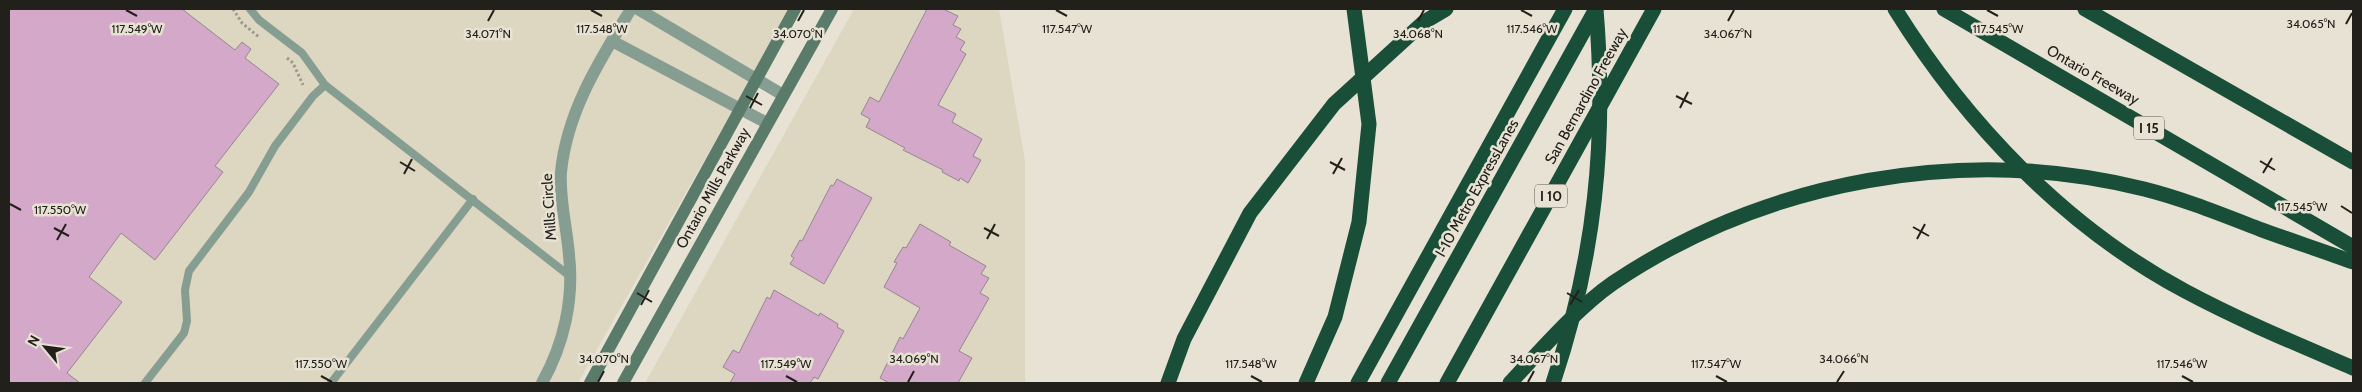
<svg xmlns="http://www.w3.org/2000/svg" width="2362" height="392" viewBox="0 0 2362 392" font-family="Cabin,sans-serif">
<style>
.built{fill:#ddd6c1}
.building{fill:#d4a8c9;stroke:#948791}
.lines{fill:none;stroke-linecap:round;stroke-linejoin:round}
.path{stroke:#9c998d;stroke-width:3;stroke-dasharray:2.5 2.5;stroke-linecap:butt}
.lane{stroke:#869d91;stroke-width:8}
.street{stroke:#869d91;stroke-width:12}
.secondary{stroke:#5a7b6a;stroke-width:12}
.highway{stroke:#194e38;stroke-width:15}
.ticks{fill:none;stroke:#22201b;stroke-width:2}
.labels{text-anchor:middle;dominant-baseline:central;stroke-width:5;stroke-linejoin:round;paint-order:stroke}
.shield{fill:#e7e2d3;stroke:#5d5a52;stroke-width:1}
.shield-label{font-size:14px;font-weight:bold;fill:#22201b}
.street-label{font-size:15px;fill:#22201b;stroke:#e7e2d3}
.ticks-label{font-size:12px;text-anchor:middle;fill:#22201b;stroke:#e7e2d3;stroke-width:5;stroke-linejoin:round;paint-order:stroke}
</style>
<rect width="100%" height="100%" fill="#e7e2d3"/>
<g class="built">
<path d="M9,9h781l-212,374h-569z"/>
<path d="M854,9h145l26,152v222h-380z"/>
</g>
<g class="building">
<path d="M9,9h173l53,41 7,-8 9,7 -6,9 34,26 -64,82 8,6 -68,88 -34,-27 -32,44 33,25 -55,71 13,10h-71z"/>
<path d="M927,9h16l15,7 -5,9 8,4 -5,8 9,5 -5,8 6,4 -28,51 18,9 -4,8 30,17 -9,17 8,4 -13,23 -8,-5 -1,3 -17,-9 1,-2 -40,-20 2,-2 -39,-21 4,-8 -9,-5 9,-17 9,5z"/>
<path d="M837,179l35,19 -48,86 -34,-20 4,-6 -3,-2 9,-16 2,1 29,-56 2,1z"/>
<path d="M920,224l31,18 -2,3 37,21 -5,8 8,4 -9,15 9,5 -30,53 13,7 -14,25h-69l-9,-5 20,-41 3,2 17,-31 -36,-21 13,-24 -3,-1 9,-15 3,1z"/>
<path d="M774,290l45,26 1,-3 18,11 -1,3 7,4 -26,48 -4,-2 -4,6h-80l5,-9 -12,-7 10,-17 6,3 28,-56 3,2z"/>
</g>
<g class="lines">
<g class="path">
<path d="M233,9l9,14 18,15"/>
<path d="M287,58l6,5 10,22"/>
</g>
<g class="lane">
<path d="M250,9l9,11 43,33 23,32 246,192"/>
<path d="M145,383l39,-50 3,-12 -2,-31 4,-19 60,-79 26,-46 38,-50 12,-11"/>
<path d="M331,383l142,-184"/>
</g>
<g class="street">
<path d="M638,9l145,86"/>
<path d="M612,41l155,82"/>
<path d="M542,383c22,-39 32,-84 27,-128 -2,-27 -10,-57 -8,-83 6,-61 39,-112 70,-163"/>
</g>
<g class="secondary">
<path d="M590,383l205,-374"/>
<path d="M623,383l209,-374"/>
</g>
<g class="highway">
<path d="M1895,9c71,114 170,218 290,282 54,29 112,53 168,77"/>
<path d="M1944,9l409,238"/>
<path d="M2085,9l268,153"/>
<path d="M1168,383l16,-44 66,-126 84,-109 90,-82 22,-13"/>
<path d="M1306,383l29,-66 24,-95 10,-98 -15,-115"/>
<path d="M1358,383l207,-374"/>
<path d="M1388,383l208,-374"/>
<path d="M1447,383l207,-374"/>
<path d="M1510,383c30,-32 67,-75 103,-100 153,-103 351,-139 531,-94 40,10 79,26 118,41 30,11 61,21 91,32"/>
<path d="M1553,383c42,-125 54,-242 43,-374"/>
</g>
</g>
<path class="ticks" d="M126,10l11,6M591,10l11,6M1056,10l11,6M1521,10l11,6M1987,10l11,6M488,21l6,-11M798,21l6,-11M1418,21l6,-11M1728,21l6,-11M2346,24l6,-11M746,96l16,9M1676,96l16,8M750,108l8,-15M1680,108l8,-16M2260,161l15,9M400,162l15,9M1330,162l15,8M2263,173l9,-15M404,174l8,-15M1333,174l9,-16M10,204l11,6M2341,206l11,7M1913,227l16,9M54,228l15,8M984,228l15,8M987,239l8,-15M1917,239l8,-15M57,240l9,-16M637,293l15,9M1567,293l15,9M641,305l8,-15M1570,305l9,-15M321,376l11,6M786,376l11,6M1251,376l11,6M1716,376l11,6M2182,376l11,6M598,382l6,-11M908,382l6,-11M1528,382l6,-11M1837,382l7,-11"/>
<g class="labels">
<g class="shield">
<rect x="2134" y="116.5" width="30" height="23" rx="4"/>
<rect x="1535" y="184.5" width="32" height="23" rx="4"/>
</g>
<g class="shield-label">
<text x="2149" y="128">I 15</text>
<text x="1551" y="196">I 10</text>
</g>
<g class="street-label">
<text transform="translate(2093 75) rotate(30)">Ontario Freeway</text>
<text transform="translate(1586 96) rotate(-61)">San Bernardino Freeway</text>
<text transform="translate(713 188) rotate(-61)">Ontario Mills Parkway</text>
<text transform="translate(1477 188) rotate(-61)">I-10 Metro ExpressLanes</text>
<text transform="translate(549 207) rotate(-94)">Mills Circle</text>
</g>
</g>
<g class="ticks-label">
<text x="2311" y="28">34.065°N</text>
<text x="137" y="33">117.549°W</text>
<text x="602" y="33">117.548°W</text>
<text x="1067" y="33">117.547°W</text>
<text x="1532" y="33">117.546°W</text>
<text x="1998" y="33">117.545°W</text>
<text x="1728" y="38">34.067°N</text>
<text x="488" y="38">34.071°N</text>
<text x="798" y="38">34.070°N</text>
<text x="1418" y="38">34.068°N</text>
<text x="2302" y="211">117.545°W</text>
<text x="60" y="214">117.550°W</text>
<text x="604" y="363">34.070°N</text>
<text x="914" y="363">34.069°N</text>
<text x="1534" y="363">34.067°N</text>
<text x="1844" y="363">34.066°N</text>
<text x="321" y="368">117.550°W</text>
<text x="786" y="368">117.549°W</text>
<text x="1251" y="368">117.548°W</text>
<text x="1716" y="368">117.547°W</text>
<text x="2182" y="368">117.546°W</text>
</g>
<rect width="2362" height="392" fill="none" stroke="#22201b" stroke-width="20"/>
<g transform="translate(45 347) rotate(299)" stroke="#e7e2d3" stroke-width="4" paint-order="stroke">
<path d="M0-4L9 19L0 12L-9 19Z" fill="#22201b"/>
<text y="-8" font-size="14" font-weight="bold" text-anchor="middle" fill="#22201b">N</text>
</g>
</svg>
